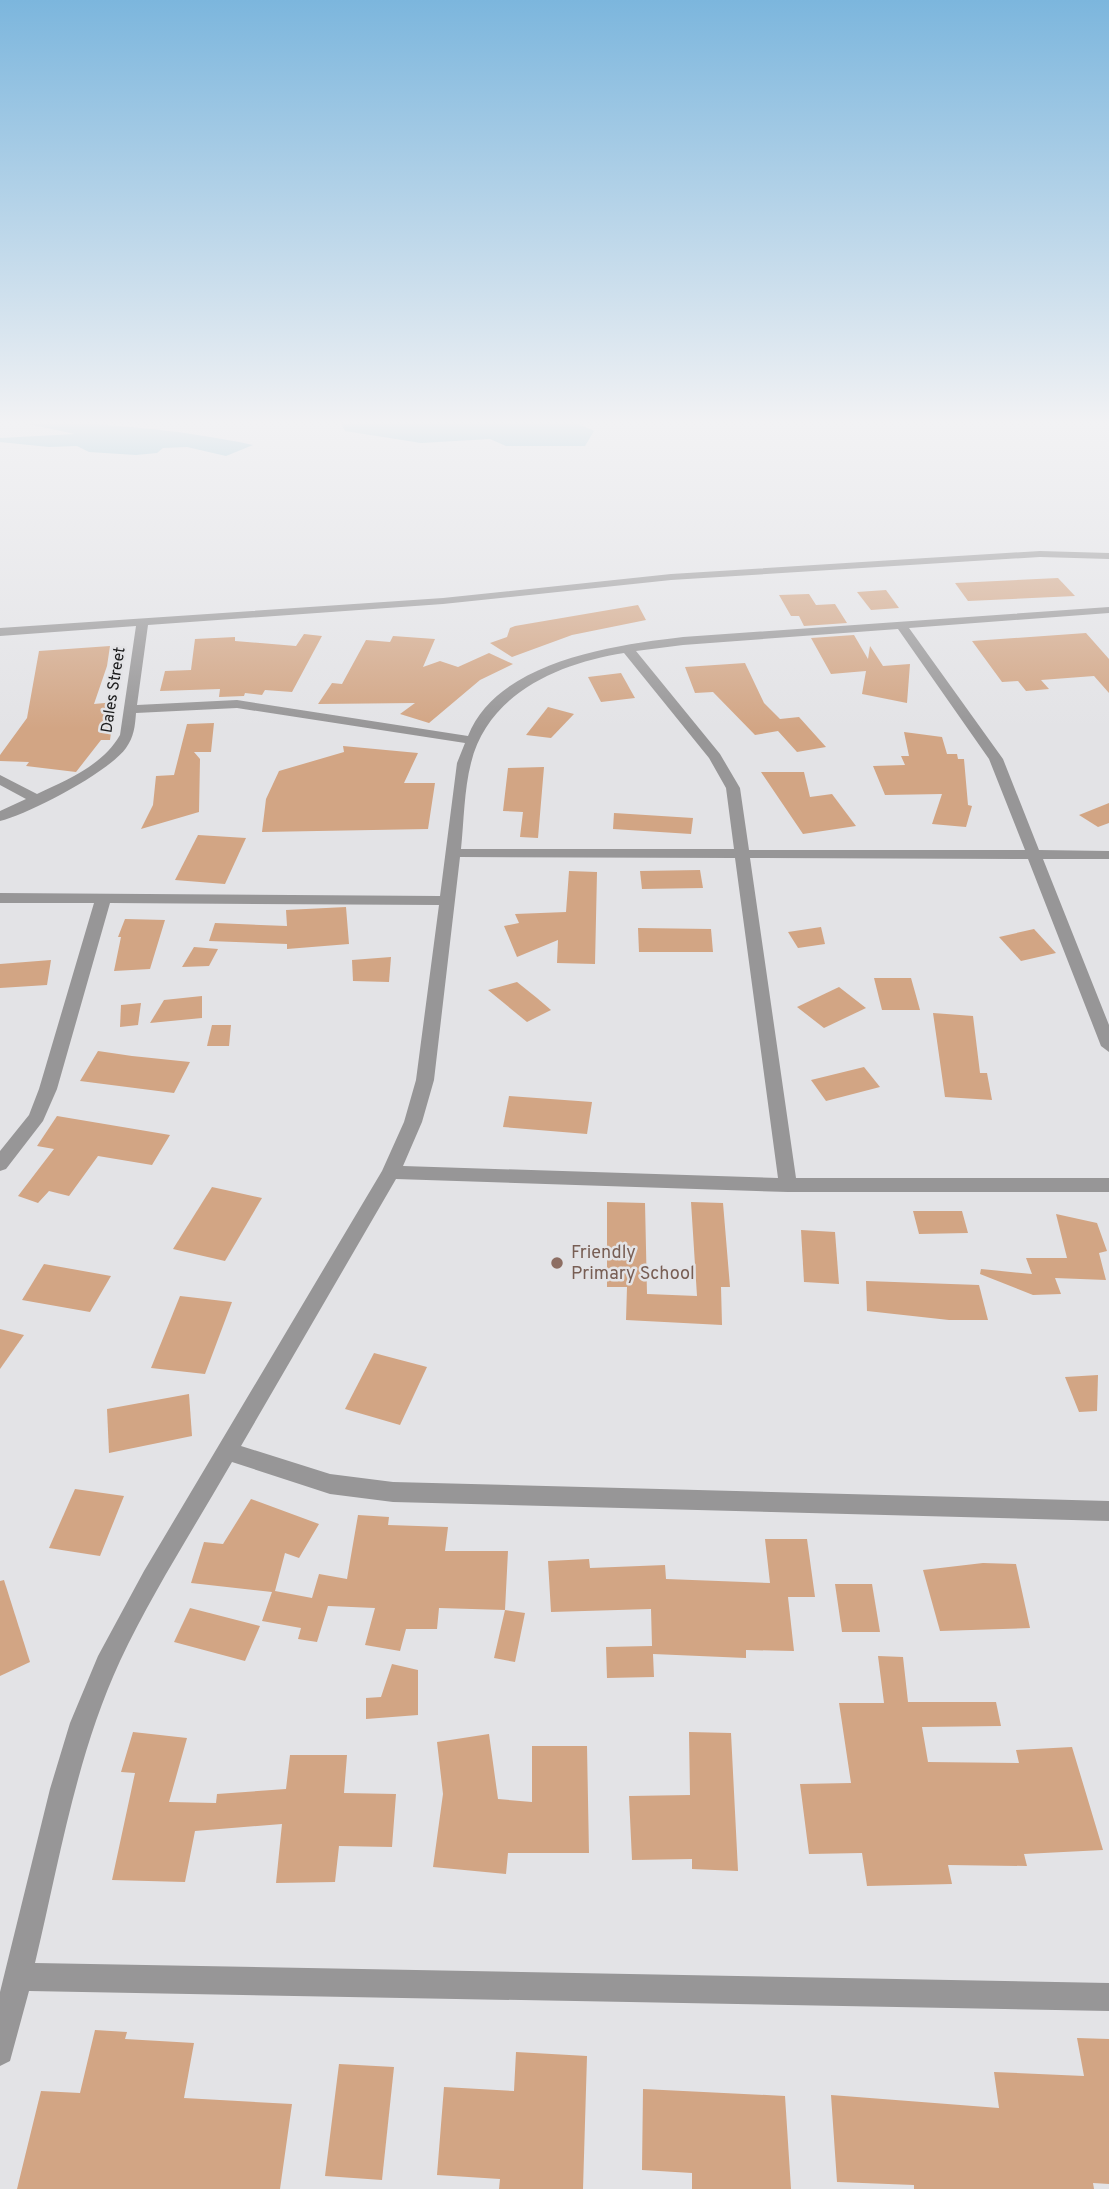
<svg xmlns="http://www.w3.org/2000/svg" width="1109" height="2189" viewBox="0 0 1109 2189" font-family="Overpass,sans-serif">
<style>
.water{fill:#7ab9cc}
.building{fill:#d2a584}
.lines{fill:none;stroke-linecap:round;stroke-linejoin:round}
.minor{fill:#979697;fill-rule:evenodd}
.education-dot{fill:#8d6e63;stroke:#e3e3e6;stroke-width:2.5}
.labels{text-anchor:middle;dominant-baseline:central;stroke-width:5;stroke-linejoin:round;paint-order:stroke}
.far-street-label{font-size:16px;fill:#1a1a1b;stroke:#e3e3e6}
.education-label{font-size:18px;fill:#785e54;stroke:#e3e3e6;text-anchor:start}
</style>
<rect width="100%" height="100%" fill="#e3e3e6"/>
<g class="water">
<path d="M19,422c75,0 160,7 234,23l-27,11 -39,-9 -24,1 -6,5 -21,2 -47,-3 -12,-6 -28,1 -49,-5v-4l75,-4z"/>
<path d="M340,422h234l20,9 -9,15h-79l-16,-7 -69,4 -76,-12z"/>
</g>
<g class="building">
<path d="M1058,578l17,18 -107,5 -13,-18z"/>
<path d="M886,590l13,18 -28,2 -14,-18z"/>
<path d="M809,594l7,11 19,-1 12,19 -43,3 -5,-10h-8l-12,-21z"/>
<path d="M638,605l8,15 -74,15 -60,22 -22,-14 17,-6 3,-9 5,-2z"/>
<path d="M1086,633l23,26v34l-15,-17 -53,4 8,9 -23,2 -8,-10 -16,1 -30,-41z"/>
<path d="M304,634l18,2 -30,56 -27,-2 -3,5 -17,-2 -1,3 -25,1 1,-8 -60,2 5,-20 26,-1 4,-31 40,-2v4l61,5z"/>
<path d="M854,635l14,24 2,-13 13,20 27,-2 -3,39 -45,-9 4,-23 -35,3 -20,-36z"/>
<path d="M393,636l42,3 -12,28 17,-6 18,6 31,-14 24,11 -33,16 -51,43 -29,-9 15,-11 -97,1 14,-21 10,1 24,-44 24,2z"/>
<path d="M110,646l-3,20 -13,38 21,-2 -5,38h-9l-25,32 -50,-6 3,-4 -29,-1v-6l27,-37 12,-67z"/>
<path d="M745,663l19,40 16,16 19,-2 27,30 -29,5 -19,-21 -23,4 -42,-43 -18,1 -10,-26z"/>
<path d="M621,673l14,25 -34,4 -13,-25z"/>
<path d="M548,707l26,7 -23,24 -25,-3z"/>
<path d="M214,723l-3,29h-17l6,7 -1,53 -58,17 12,-24 3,-29 18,-1 13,-51z"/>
<path d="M904,732l38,5 5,17h10l1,5h6l4,46 4,1 -6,21 -34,-3 10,-30 -57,1 -12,-29 32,-1 -4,-9h8z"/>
<path d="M343,746l75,7 -14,30h31l-7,46 -166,3 4,-33 13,-28 65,-19z"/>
<path d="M544,767l-6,71 -18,-1 3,-25 -20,-1 5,-43z"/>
<path d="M761,772h43l6,25 22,-3 24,32 -53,8z"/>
<path d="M1109,803v20l-11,4 -19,-12z"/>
<path d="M614,813l79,5 -2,16 -78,-5z"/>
<path d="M198,835l48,3 -21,46 -50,-4z"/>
<path d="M700,870l3,18 -61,1 -2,-18z"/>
<path d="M569,871l28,1 -2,92 -38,-1 1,-23 -41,17 -13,-31 15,-3 -4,-9 51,-2z"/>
<path d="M346,907l3,37 -62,5v-5l-78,-3 6,-18 72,3 -1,-16z"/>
<path d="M125,919l40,1 -15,49 -36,2 7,-34h-3z"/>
<path d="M821,927l4,17 -27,4 -10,-16z"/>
<path d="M638,928l73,1 2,23h-74z"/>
<path d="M1034,929l22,24 -35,8 -22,-24z"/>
<path d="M194,947l24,2 -9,17 -27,1z"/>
<path d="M391,957l-2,25 -36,-1 -1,-21z"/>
<path d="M51,960l-4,25 -47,3v-24z"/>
<path d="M874,978h37l9,32h-38z"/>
<path d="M517,982l20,16 14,12 -24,12 -39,-32z"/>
<path d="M839,987l27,21 -42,20 -27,-21z"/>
<path d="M202,996v22l-52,5 14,-23z"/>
<path d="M141,1003l-3,22 -18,2 1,-22z"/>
<path d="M933,1013l40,3 7,57h7l5,27 -47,-3z"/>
<path d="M212,1025h19l-2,21h-22z"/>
<path d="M98,1051l34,5 58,6 -16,31 -94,-12z"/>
<path d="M864,1067l16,20 -54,14 -15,-21z"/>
<path d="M509,1096l83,6 -5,32 -84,-7z"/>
<path d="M57,1116l113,19 -18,30 -54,-9 -29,40 -20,-5 -11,12 -20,-7 36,-47 -17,-3z"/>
<path d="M212,1187l50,11 -37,63 -52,-12z"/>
<path d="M607,1202l38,1 2,91 50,2 -6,-94 32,1 7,84h-9l1,38 -96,-5 1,-33h-20z"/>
<path d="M913,1211h49l6,22 -49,1z"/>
<path d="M1056,1214l41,9 10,28 -8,2 7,27 -51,-2 6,16 -28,1 -53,-21 1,-5 51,5 -6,-16h41z"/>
<path d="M801,1230l34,2 4,52 -35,-2z"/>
<path d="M44,1264l67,12 -21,36 -68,-12z"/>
<path d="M866,1281l113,4 9,35h-39l-82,-9z"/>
<path d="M180,1296l52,6 -27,72 -54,-6z"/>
<path d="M0,1329l24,6 -24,34z"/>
<path d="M374,1353l53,14 -27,58 -55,-16z"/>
<path d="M1098,1375l-1,36 -18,1 -14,-35z"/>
<path d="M189,1394l3,42 -83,17 -2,-44z"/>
<path d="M75,1489l49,7 -24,60 -51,-8z"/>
<path d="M251,1499l68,25 -20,34 -14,-5 -10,38 37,7 7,-24 28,5 11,-64 31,2 -1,8 60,2 -3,24h63l-3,59 -66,-2 -2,21h-31l-6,22 -35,-6 10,-37 -47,-2 -11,36 -19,-3 3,-11 -39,-7 10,-29 -81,-9 13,-41 19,2z"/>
<path d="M765,1539h42l8,58h-27l6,54 -48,-1v8l-93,-4 1,23 -47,1 -1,-31 46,-1 -1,-37 -100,3 -3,-51 41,-2 1,9 75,-3 1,14 104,4z"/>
<path d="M983,1563l33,1 14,64 -90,3 -17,-61z"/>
<path d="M4,1580l26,82 -30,14v-95z"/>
<path d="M835,1584h37l8,48h-38z"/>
<path d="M190,1608l70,18 -15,35 -71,-19z"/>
<path d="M505,1610l20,3 -10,49 -21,-4z"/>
<path d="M878,1656l25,1 5,45h88l5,24 -79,1 6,35 91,1 -3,-13 56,-3 31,103 -79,4 3,12 -79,-1 4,19 -85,2 -5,-33 -53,1 -9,-70 51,-1 -12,-80h45z"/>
<path d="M392,1664l26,6v45l-52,4v-21l15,-1z"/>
<path d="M133,1732l54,6 -18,64 47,1 1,-9 69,-5 4,-34h57l-3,38 52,1 -4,53 -53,-1 -4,36 -59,1 6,-59 -87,7 -10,51 -73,-2 23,-107 -14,-1z"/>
<path d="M689,1732l42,1 7,138 -46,-2v-10l-60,1 -3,-64 61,-1z"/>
<path d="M489,1734l9,65 34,3v-56h55l2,107h-81l-2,21 -73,-7 10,-73 -6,-52z"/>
<path d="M95,2030l32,2 -2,7 69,4 -10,55 108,6 -12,85h-263l24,-98 39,2z"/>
<path d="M1077,2038l32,1v145l-16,-1 1,6h-180v-4l-77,-3 -6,-87 168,13 -5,-36 90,4z"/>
<path d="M516,2052l71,4 -4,133h-84l1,-10 -63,-4 7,-88 70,4z"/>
<path d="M339,2064l55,3 -12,113 -57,-4z"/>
<path d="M643,2089l142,7 6,93h-99v-16l-50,-3z"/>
</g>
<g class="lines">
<path class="minor" d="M1040,551l69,2v6l-69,-2 -369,23 -228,24 -295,21 -11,80 100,-5 231,36c29,-75 147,-91 215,-99l426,-30v6l-200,15 94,131 36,91 70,1v8h-66l66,166v27l-8,-6 -73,-187 -278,-1 46,320h313v14h-321l-392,-13 -155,267 89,28 63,8 716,19v20l-716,-19 -63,-8 -98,-32c-38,66 -80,131 -112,199 -44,95 -61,202 -85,302l1074,20v28l-1080,-20 -19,70 -10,5v-74l50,-203 20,-66 28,-67 46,-85 238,-400 22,-49 12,-42 23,-175 -329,-2 -53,186 -14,32 -37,48 -6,2v-20l29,-36 10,-26 55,-186h-94v-10l440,3 17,-133 8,-20 -228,-35 -101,5c-1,13 -2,24 -10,35 -17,24 -97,66 -126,73v-10l26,-12 -26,-14v-10l37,19c30,-14 66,-29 83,-59l16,-109 -136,10v-8l443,-30 228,-24zM898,629l91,130 36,91h-276l-9,-62 -20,-34 -84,-103 47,-6zM624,653l85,105 17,30 8,61h-273c3,-28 3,-59 10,-86 17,-70 89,-100 153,-110zM460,857l275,1 43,320 -375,-12 19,-44 12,-42z"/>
</g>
<linearGradient id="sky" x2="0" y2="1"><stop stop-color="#7cb6dd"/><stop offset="0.58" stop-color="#f2f2f4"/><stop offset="1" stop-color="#f2f2f4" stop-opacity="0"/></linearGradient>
<rect width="1109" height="729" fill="url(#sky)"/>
<circle class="education-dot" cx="557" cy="1263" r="7"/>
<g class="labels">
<g class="far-street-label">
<text transform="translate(114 690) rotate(-81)">Dales Street</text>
</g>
<g class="education-label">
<text x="571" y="1253">Friendly<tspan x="571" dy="21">Primary School</tspan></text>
</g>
</g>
</svg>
